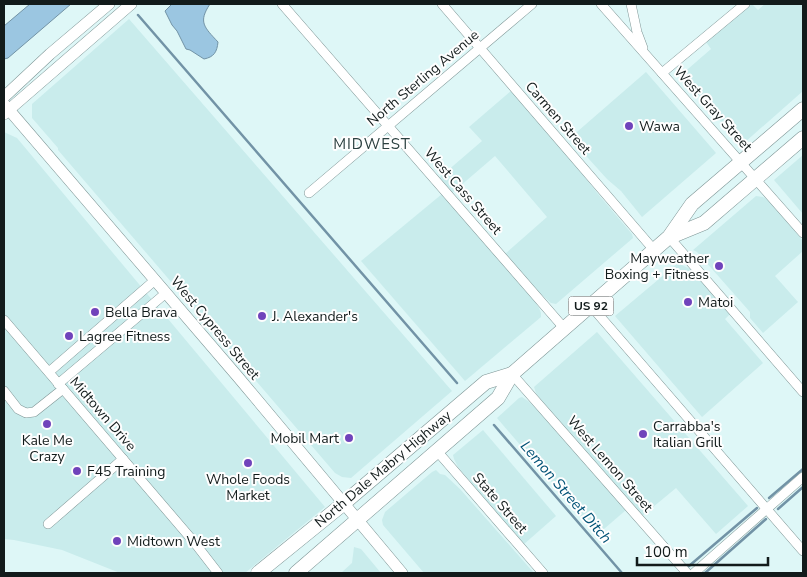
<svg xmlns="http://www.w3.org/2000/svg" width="807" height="577" viewBox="0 0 807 577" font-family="'Nunito Sans',sans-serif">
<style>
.built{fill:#c9ecec}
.water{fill:#9bc6e1;stroke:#7293a6}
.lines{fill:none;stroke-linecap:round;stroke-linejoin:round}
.stream{stroke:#7293a6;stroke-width:2.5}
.minor-casing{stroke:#7e9595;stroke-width:10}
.tertiary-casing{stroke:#7e9595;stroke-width:12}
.primary-casing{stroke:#7e9595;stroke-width:15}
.minor{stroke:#fff;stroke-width:9}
.tertiary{stroke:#fff;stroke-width:11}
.primary{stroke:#fff;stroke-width:14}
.poi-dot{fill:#7043bb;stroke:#fefefe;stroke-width:2}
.labels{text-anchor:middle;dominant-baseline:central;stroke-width:4;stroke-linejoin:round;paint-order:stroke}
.shield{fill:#fefefe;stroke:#595f5f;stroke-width:1}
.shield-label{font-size:12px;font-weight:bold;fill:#121b1b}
.street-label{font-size:14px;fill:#121b1b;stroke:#fefefe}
.poi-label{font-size:14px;fill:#121b1b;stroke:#fefefe;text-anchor:start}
.neighbourhood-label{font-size:15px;letter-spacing:1px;fill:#2b4040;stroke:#fefefe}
.water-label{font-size:15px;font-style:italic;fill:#015276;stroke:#fefefe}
</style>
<rect width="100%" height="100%" fill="#def7f7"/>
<g class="built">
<path d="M752,4l6,6 7,-6h38v87l-59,52 -6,-2 -57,-66 30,-26 -5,-7z"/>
<path d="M129,19l323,372 -101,87 -9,-1 -7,-4 -277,-323v-2l-26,-30v-14z"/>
<path d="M646,72l70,81 -74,64 -21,-26 -14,-12 -37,-41z"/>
<path d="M511,91l41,45 46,58 34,40 1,4 -77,66 -5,-1 -15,-13 -31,-36 42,-37 -52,-61 -43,37 -13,-15 43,-37 -12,-13 -1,-1z"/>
<path d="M4,132l13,6 308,369 -80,66h-125l-58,-23 -48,-10 -10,-1z"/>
<path d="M803,155v59l-29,-34z"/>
<path d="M442,194l91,105 6,9 2,5v4l-76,64 -104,-120z"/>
<path d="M756,196l7,1 8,5 32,39v10l-28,25 23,26 -35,31 -13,-15v-6l-53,-60 -4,-2z"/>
<path d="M678,263l12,6 40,45 -5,5 38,44 -61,54 -87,-101z"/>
<path d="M597,332l151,174 -32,28 -40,-46 -35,29 -101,-118 -4,-6 -2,-6z"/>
<path d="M522,397l6,4 12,11 86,98 -29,25 -100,-117 22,-20z"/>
<path d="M483,430l73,86 -33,29 -65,-78 -4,-8 -1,-4z"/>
<path d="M436,470l4,4 5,1 15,14 74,84h-110l-41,-48 -1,-5 3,-8 47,-40z"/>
<path d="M354,547l7,2 20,24h-40l11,-10z"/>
</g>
<g class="water">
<path d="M30,4h41l-63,54 -4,1v-33z"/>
<path d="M172,4h38c-12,18 -6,23 8,38 -1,10 -4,15 -14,17l-14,-9 -4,-1 -9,-18 -5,-6 -7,-14z"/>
</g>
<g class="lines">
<g class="stream">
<path d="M138,15l319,368"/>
<path d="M494,425l128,148"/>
<path d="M769,498l34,-29"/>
<path d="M778,509l25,-22"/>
<path d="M689,566l68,-58"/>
<path d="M705,573l61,-54"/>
</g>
<g class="minor-casing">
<g id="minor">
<path d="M282,4l282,324"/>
<path d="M442,4l212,246"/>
<path d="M601,4l202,229"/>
<path d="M631,4l6,28 6,16"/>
<path d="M662,73l83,-69"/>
<path d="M309,193l223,-189"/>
<path d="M669,237l134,155"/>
<path d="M591,306l212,245"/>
<path d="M4,320l190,222 24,31"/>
<path d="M49,372l106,-92"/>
<path d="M512,374l175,199"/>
<path d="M58,384l108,-91"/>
<path d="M4,391l14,18 8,4 8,-1 29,-23"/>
<path d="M437,451l106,122"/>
<path d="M48,524l75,-65"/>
<path d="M694,573l109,-96"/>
</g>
</g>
<g class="tertiary-casing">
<g id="tertiary">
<path d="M4,97l46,-43 59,-50"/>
<path d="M4,104l234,273 164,196"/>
<path d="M4,114l127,-110"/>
</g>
</g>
<g class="primary-casing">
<g id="primary">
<path d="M670,237l34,-14 99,-85"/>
<path d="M258,573l85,-69 143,-122 26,-8"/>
<path d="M296,573l202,-175 14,-24 157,-137 23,-33 111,-95"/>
</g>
</g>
<use href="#minor" class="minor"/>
<use href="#tertiary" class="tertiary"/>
<use href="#primary" class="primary"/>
</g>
<g class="poi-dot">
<circle cx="629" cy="126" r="5"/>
<circle cx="719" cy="266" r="5"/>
<circle cx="688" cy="302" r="5"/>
<circle cx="95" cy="312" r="5"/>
<circle cx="262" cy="316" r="5"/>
<circle cx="69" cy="336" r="5"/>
<circle cx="47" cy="424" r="5"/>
<circle cx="643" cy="434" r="5"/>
<circle cx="349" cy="438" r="5"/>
<circle cx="248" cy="463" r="5"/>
<circle cx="77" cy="471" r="5"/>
<circle cx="117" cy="541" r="5"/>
</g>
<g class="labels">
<rect class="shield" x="568.5" y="296.5" width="45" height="19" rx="4"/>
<g class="shield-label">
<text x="591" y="306">US 92</text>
</g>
<g class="street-label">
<text transform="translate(423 78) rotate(-40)">North Sterling Avenue</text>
<text transform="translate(713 109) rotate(48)">West Gray Street</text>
<text transform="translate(558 118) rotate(49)">Carmen Street</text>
<text transform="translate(463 191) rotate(49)">West Cass Street</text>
<text transform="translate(215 328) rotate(50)">West Cypress Street</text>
<text transform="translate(103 414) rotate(49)">Midtown Drive</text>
<text transform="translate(610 464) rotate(49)">West Lemon Street</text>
<text transform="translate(383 469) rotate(-40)">North Dale Mabry Highway</text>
<text transform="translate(500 503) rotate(49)">State Street</text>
</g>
<g class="poi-label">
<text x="639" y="126">Wawa</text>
<text x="709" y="258" text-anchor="end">Mayweather<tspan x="709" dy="16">Boxing + Fitness</tspan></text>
<text x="698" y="302">Matoi</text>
<text x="105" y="312">Bella Brava</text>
<text x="272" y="316">J. Alexander's</text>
<text x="79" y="336">Lagree Fitness</text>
<text x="653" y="426">Carrabba's<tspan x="653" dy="16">Italian Grill</tspan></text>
<text x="339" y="438" text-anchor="end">Mobil Mart</text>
<text x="47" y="440" text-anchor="middle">Kale Me<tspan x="47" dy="16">Crazy</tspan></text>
<text x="87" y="471">F45 Training</text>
<text x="248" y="479" text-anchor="middle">Whole Foods<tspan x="248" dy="16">Market</tspan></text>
<text x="127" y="541">Midtown West</text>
</g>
<g class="neighbourhood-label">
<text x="372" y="144">MIDWEST</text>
</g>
<g class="water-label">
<text transform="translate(566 492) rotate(49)">Lemon Street Ditch</text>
</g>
</g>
<rect width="807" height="577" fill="none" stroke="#121b1b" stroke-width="10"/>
<path d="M637 557v8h131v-8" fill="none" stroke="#121b1b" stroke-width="2.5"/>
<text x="644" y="557" font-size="15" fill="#121b1b" stroke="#fefefe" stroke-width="4" paint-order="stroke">100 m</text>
</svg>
